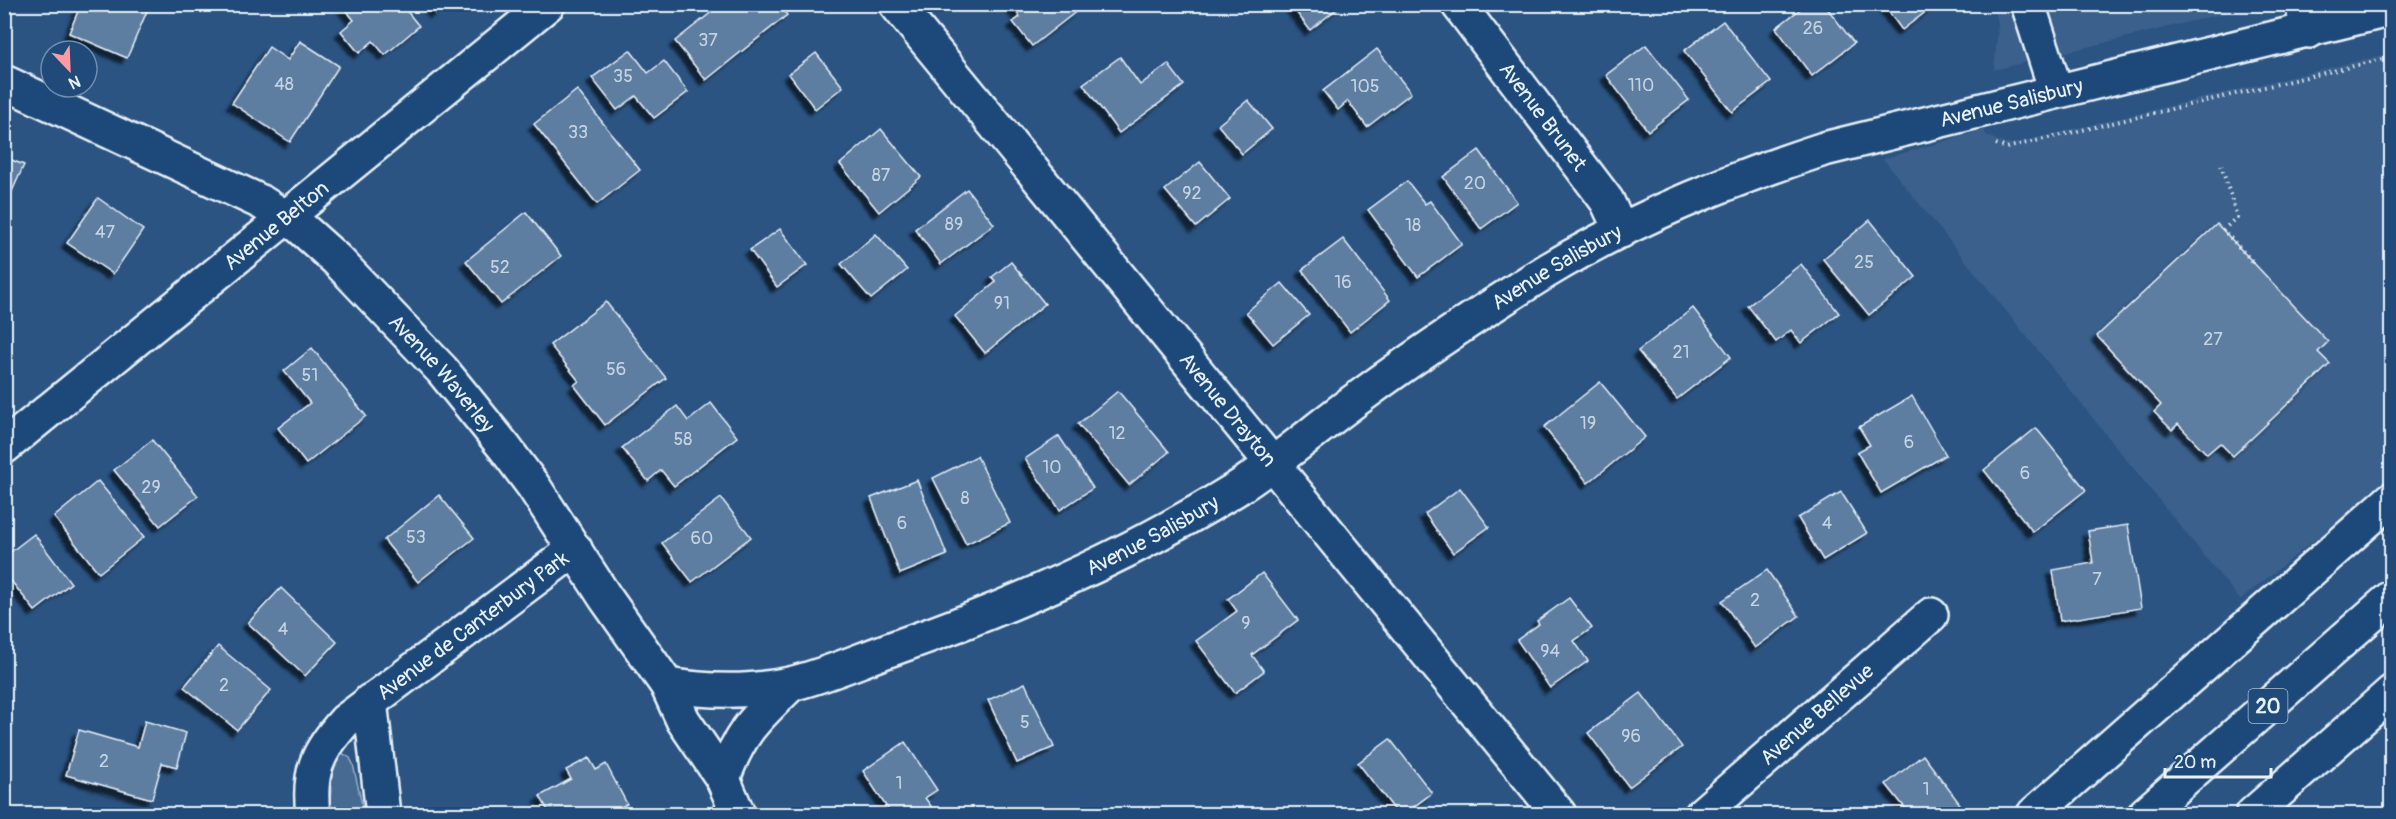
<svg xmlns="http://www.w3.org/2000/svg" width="2396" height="819" viewBox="0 0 2396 819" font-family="Pangolin,sans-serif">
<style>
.built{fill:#3a608b}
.green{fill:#476b93;stroke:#98aec6;stroke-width:1.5}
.building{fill:#5d7da1;stroke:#e8f1f8;stroke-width:1.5;filter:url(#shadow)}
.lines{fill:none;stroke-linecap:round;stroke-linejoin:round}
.minor-casing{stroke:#e8f1f8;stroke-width:38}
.highway-casing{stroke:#e8f1f8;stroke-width:38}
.path{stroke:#e8f1f8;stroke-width:4;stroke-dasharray:1.5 4.5;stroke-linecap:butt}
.minor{stroke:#1f4a7a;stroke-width:33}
.highway{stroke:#1f4a7a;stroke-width:33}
.labels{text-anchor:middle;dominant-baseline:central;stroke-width:6;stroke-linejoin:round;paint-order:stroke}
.number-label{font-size:18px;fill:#c5d4e2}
.shield{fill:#1f4a7a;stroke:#acbfd2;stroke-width:1.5}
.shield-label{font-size:20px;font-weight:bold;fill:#e8f1f8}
.street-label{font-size:21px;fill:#e8f1f8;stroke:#1f4a7a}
</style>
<defs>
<filter id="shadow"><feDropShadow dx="-5.5" dy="5.5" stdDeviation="1.5" flood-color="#0009"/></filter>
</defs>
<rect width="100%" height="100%" fill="#2b5482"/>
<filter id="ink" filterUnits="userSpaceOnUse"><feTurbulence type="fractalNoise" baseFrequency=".0167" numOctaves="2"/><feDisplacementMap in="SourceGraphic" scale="12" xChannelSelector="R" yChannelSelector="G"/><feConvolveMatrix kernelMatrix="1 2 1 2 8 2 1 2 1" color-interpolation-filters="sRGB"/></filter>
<g filter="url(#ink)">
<g class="built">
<path d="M1993,5h265l-264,65 4,-47z"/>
<path d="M2391,53v421l-22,22 -129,104 -357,-441 101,-29 2,5 19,9 10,-1z"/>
</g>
<path class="green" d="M344,754l6,4 3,6 11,50h-35l4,-53 4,-6z"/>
<g class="building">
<path d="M81,4h69l-23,54 -58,-25z"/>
<path d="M341,4h60l18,22 -34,29 -12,-14 -14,12 -18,-22 13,-11z"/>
<path d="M429,4h16l-10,9z"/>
<path d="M722,4h57l8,11 -81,65 -31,-39z"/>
<path d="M1010,4h61l6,7 -45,35 -19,-24 7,-5z"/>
<path d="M1290,4h53l-33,26z"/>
<path d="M1807,4h17l30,39 -42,33 -36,-48z"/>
<path d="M1883,4h53l-34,26z"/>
<path d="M1723,21l48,61 -39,30 -48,-61z"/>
<path d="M300,41l39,25 -49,76 -58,-39 37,-56 19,13z"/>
<path d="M1646,45l43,55 -41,31 -42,-56z"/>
<path d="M1377,49l34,44 -44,34 -19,-26 -10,9 -15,-19z"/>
<path d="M630,50l18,23 16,-12 24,31 -34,26 -18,-22 -19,14 -25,-32z"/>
<path d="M816,53l27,34 -28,22 -26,-35z"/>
<path d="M1120,57l20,28 28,-21 16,21 -65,48 -36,-49z"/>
<path d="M577,90l63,80 -43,34 -63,-80z"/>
<path d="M1248,100l24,29 -30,25 -24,-29z"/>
<path d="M881,129l40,48 -42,35 -39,-48z"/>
<path d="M1479,150l38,52 -36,27 -38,-52z"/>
<path d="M4,157l20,8 -15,33 -5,-2z"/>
<path d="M1200,162l30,37 -34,28 -31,-37z"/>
<path d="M1407,181l18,23 5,-3 32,43 -44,33 -50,-67z"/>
<path d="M967,189l27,35 -53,40 -26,-35z"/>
<path d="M98,198l45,32 -30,44 -46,-31z"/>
<path d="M526,212l35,44 -60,48 -35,-43z"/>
<path d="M1870,220l46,57 -47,38 -46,-56z"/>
<path d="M2217,224l111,118 -10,10 12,12 -97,92 -13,-13 -13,11 -29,-30 -6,6 -18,-18 7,-7 -64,-69z"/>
<path d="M780,229l27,36 -30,22 -27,-37z"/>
<path d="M876,234l31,36 -36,29 -30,-35z"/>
<path d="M1343,239l47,61 -40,32 -48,-62z"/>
<path d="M1011,262l34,42 -60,49 -30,-37 41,-34 -4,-5z"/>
<path d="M1801,264l38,49 -38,30 -10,-13 -15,12 -28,-36z"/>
<path d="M1282,283l27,32 -36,29 -27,-32z"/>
<path d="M606,302l60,76 -61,47 -31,-40 5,-4 -29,-36z"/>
<path d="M1693,308l38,49 -54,42 -39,-48z"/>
<path d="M312,348l54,68 -60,48 -28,-36 32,-25 -26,-32z"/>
<path d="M1600,382l45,55 -57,46 -44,-56z"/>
<path d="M1118,391l51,61 -40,33 -51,-61z"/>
<path d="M1912,396l34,59 -65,38 -24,-41 13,-7 -11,-18z"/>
<path d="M711,403l26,34 -63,49 -13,-16 -13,11 -26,-33 55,-42 11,15z"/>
<path d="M2036,428l50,62 -53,42 -49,-62z"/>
<path d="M1059,436l34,52 -33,22 -35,-51z"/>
<path d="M152,440l46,56 -38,30 -46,-56z"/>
<path d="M977,456l33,67 -44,21 -33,-66z"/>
<path d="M917,480l30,75 -47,19 -29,-76z"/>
<path d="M98,481l46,56 -45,36 -45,-56z"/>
<path d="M1460,488l29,39 -36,26 -28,-39z"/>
<path d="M1841,492l26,41 -44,27 -25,-42z"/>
<path d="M439,495l35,43 -56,44 -34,-42z"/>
<path d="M721,498l30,39 -59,45 -30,-39z"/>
<path d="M2128,525l13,83 -81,13 -7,-51 40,-7 -5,-32z"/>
<path d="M34,534l37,49 -36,28 -31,-39v-15z"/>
<path d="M1767,570l32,46 -44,32 -33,-47z"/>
<path d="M1262,573l36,47 -46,35 12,16 -29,22 -39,-52 41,-30 -9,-12z"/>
<path d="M281,588l56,54 -32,34 -57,-53z"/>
<path d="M1569,598l23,30 -18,13 14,20 -38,27 -33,-48 22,-16 -2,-3z"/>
<path d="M218,646l53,44 -34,40 -53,-43z"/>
<path d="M1025,683l29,64 -37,16 -29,-63z"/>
<path d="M1641,693l41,54 -53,40 -41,-54z"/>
<path d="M145,721l41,12 -9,34 -15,-4 -10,36 -86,-24 13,-45 59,17z"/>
<path d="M1390,739l42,54 -28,21h-6l-40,-51z"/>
<path d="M905,742l32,48 -12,8 11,15 -2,1h-43l-28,-43z"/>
<path d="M1923,755l37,49 -13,10h-37l-24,-30z"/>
<path d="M589,758l7,12 10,-6 21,40 -20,10h-57l-10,-18 31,-17 -5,-9z"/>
</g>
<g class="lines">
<g class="minor-casing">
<g id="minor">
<path id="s1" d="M896,4l663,810"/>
<path id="s2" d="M1458,4l137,181 12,16 14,30"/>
<path d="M2028,4l28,87"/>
<path d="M2302,4l7,27"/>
<path id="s3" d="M4,82l257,120 38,24 38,34 105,110 63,78 29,39 71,110 62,88 16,35 40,59 15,35"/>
<path id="s4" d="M4,447l544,-443"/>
<path id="s5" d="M667,685c42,7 81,8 123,-1 35,-8 70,-24 104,-36 120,-42 234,-92 342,-159 44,-28 83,-63 125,-93 60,-44 122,-85 184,-124 87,-53 183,-92 279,-123l568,-140"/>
<path d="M370,701l13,113"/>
<path d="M723,779c17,-48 33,-61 68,-95"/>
<path id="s6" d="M313,814c-5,-42 4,-62 32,-93l230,-172"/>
<path id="s7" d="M1702,814l229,-199"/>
</g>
</g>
<g class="highway-casing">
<g id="highway">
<path d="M2034,814l358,-315"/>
<path d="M2145,814l247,-217"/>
<path d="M2253,814l139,-122"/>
</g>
</g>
<g class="path">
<path d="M1996,144l10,4 386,-91"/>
<path d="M2221,165l16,52 -14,13 29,31"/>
</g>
<use href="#minor" class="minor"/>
<use href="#highway" class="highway"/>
</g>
</g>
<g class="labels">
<g class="number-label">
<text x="1813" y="28">26</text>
<text x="708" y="40">37</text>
<text x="623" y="76">35</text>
<text x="284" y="84">48</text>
<text x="1641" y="85">110</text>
<text x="1365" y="86">105</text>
<text x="578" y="132">33</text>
<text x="881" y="175">87</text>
<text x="1475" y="183">20</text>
<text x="1192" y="193">92</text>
<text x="954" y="224">89</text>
<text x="1413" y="225">18</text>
<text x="105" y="232">47</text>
<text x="1864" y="262">25</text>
<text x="500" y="267">52</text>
<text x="1343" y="282">16</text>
<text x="1002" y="303">91</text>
<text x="2213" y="339">27</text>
<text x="1681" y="352">21</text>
<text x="616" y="369">56</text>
<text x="310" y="375">51</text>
<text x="1588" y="423">19</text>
<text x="1117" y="433">12</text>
<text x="683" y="439">58</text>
<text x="1909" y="442">6</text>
<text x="1052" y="467">10</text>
<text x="2025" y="473">6</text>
<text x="151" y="487">29</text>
<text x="965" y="498">8</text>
<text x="902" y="523">6</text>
<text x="1827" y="523">4</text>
<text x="416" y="537">53</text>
<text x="702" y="538">60</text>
<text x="2097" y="579">7</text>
<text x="1755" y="600">2</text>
<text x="1246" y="623">9</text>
<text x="283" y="629">4</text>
<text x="1550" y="651">94</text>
<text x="224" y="685">2</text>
<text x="1025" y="722">5</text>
<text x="1631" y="736">96</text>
<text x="104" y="761">2</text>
<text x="899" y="783">1</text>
<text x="1926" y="789">1</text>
</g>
<rect class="shield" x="2248.5" y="689" width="39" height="34" rx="4.5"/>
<g class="shield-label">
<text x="2268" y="706">20</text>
</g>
<g class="street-label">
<text stroke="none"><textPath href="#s5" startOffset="1488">Avenue Salisbury</textPath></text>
<text stroke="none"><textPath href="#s2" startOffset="141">Avenue Brunet</textPath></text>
<text stroke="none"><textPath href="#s4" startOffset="351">Avenue Belton</textPath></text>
<text stroke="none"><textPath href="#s5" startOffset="1002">Avenue Salisbury</textPath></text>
<text stroke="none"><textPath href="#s3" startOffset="534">Avenue Waverley</textPath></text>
<text stroke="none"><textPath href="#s1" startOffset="524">Avenue Drayton</textPath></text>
<text stroke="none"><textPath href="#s5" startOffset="516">Avenue Salisbury</textPath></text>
<text stroke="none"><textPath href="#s6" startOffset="262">Avenue de Canterbury Park</textPath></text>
<text stroke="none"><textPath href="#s7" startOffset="152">Avenue Bellevue</textPath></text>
</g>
</g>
<rect width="2396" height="819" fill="none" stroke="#1f4a7a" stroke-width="24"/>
<rect x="12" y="12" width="2372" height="795" fill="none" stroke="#e8f1f8" stroke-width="2" filter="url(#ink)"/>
<g transform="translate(69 69) rotate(157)"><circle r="28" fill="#1f4a7a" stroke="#6f8dac" stroke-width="1.5"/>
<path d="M0-4.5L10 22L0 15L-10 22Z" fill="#ff9aa2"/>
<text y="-9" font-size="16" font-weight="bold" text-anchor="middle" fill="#e8f1f8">N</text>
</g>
<path d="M2165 768v9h106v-9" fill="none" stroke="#e8f1f8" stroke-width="3"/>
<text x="2174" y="768" font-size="18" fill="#e8f1f8" stroke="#1f4a7a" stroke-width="4.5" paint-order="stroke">20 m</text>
</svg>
